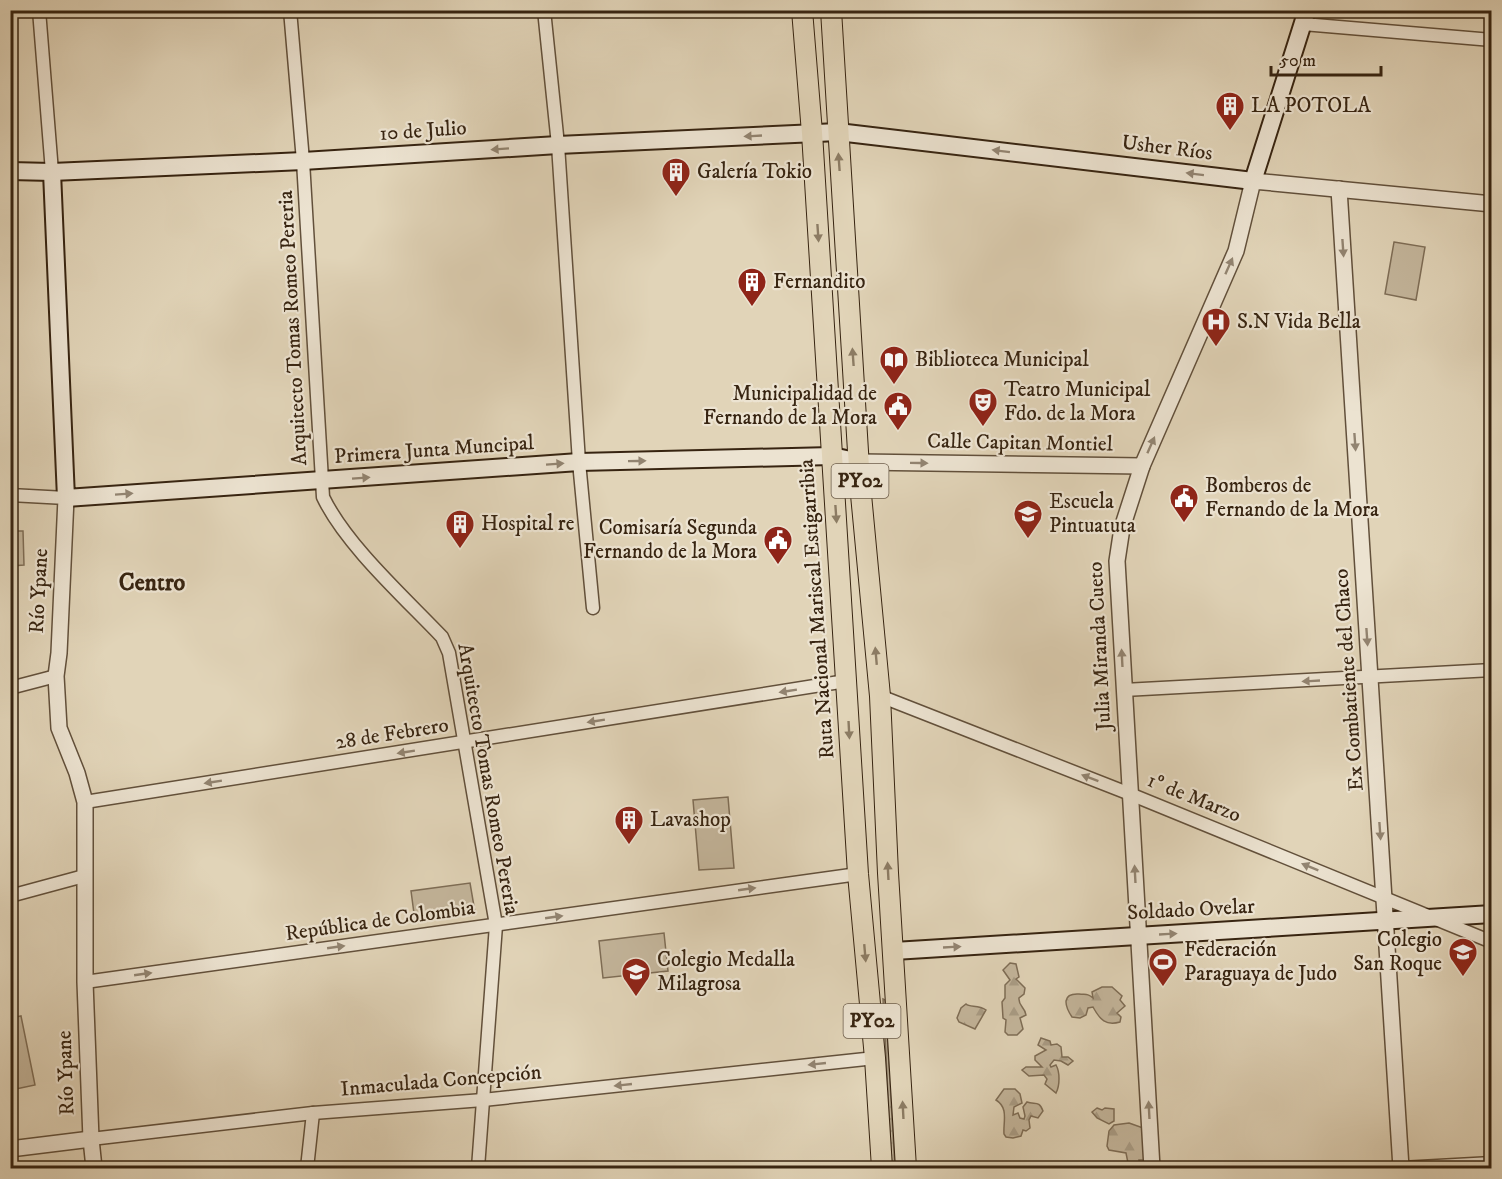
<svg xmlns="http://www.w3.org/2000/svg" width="1502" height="1179" viewBox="0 0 1502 1179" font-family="'IM FELL DW Pica',serif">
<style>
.grass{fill:url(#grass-dots);stroke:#7e6d56;stroke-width:1.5}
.forest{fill:url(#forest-firs);stroke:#7e6d56;stroke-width:1.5}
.green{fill:#c4b69c;stroke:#7e6d56;stroke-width:1.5}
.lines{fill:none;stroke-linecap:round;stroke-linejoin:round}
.minor-casing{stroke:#62503b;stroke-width:15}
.tertiary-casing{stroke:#62503b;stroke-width:18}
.secondary-casing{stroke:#372411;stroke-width:20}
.trunk-casing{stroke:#372411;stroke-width:22}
.minor{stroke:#ece3d1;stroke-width:12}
.tertiary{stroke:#ece3d1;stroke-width:15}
.secondary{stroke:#ece3d1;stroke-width:16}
.trunk{stroke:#e1d4b8;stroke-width:20}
.oneway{fill:#928471}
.oneway2{fill:#8c7c64}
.labels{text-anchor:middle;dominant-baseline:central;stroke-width:4.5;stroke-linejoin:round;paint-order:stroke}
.shield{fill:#ece3d1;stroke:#6d5d4b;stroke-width:1.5}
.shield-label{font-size:20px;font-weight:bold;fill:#372411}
.poi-label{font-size:21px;fill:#372411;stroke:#ece3d1;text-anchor:start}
.street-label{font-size:21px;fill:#372411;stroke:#ece3d1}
.quarter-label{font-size:24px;font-weight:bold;fill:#372411;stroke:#ece3d1}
</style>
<defs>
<pattern id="grass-dots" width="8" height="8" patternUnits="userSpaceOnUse" patternTransform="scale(1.5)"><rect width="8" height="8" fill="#c4b69c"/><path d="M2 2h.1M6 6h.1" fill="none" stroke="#a99c85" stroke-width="1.8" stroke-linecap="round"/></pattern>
<pattern id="forest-firs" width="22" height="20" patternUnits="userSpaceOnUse" patternTransform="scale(1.5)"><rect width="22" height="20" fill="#c4b69c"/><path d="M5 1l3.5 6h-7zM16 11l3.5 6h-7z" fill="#a99c85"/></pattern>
</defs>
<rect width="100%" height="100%" fill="#e1d4b8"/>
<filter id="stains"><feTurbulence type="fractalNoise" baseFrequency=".00333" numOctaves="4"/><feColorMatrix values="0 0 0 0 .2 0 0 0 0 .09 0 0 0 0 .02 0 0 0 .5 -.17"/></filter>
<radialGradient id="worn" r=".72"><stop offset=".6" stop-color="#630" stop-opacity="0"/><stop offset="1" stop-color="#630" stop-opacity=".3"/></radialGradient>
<path class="grass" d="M883,999l2,1 10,168h-3z"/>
<g class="forest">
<path d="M1010,963l6,1 3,13 -3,2 9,9 -1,6 -5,4c-1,8 6,9 7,17l-6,3 3,11 -6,6h-9l-3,-3 1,-12 -3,-2 -1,-16 3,-4v-13l5,-5 -7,-10z"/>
<path d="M1102,987h10l10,9 -2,4 5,6 -8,7 4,4 -1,5c-14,4 -20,-2 -27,-15l-5,1 -2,7 -6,3 -8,-1c-8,-12 -10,-24 7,-23 7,1 8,-1 14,4l-1,-6z"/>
<path d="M966,1004c4,4 12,0 20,6l-11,19 -16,-7 -2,-4 4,-10z"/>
<path d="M1041,1038l9,3 1,4 6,-1 4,3 1,10h6l5,4 -5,4 -7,-4 -7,-1 -4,5 1,2 5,-2c4,7 4,20 0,28l-11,-9 2,-5 -3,-4 -15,1 -7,-6 4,-3h16l-7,-7v-4l11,-6 -8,-5z"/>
<path d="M1004,1089h11l5,5 2,9 -8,4 -1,8 5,-2 2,5 4,1 1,-3 -2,-9 4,-5c8,3 12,-2 16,9l-5,7 -7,-2 -2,4 1,8 -4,3 -3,-1 -2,6 -8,2 -7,-1 -2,-3c-1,-12 5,-26 -8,-34z"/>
<path d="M1097,1108l5,2 3,-2 9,1v12l-5,3 -12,-6 -5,-6z"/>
<path d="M1129,1123l17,6 -1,31h-6l1,8h-11l-3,-15 -17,-3 -2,-4 2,-15 5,-6z"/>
</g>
<g class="green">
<path d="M1394,242l31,5 -9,53 -31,-6z"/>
<path d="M10,531h13l1,34 -13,1z"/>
<path d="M728,797l6,71 -35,2 -6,-70z"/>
<path d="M470,883l5,29 -60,9 -4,-30z"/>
<path d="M664,933l4,38 -65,7 -4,-37z"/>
<path d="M21,1016l14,69 -24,5v-72z"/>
</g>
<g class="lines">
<g class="minor-casing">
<g id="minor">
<path d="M39,10l13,162"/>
<path d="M290,10l13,151 20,336c23,48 81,100 119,140l7,16 47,272 -18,243"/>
<path d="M544,10l14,135 21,317 14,146"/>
<path d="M1303,24l189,16"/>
<path d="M10,495l56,3"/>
<path d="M10,688l46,-12"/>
<path d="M1124,690l368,-20"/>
<path d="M880,696l250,98 362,148"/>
<path d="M85,802l761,-121"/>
<path d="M10,896l74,-20"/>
<path d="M85,982l773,-108"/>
<path d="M91,1139l222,-26 170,-13 392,-42"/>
<path d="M307,1168l6,-55"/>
<path d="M1401,1168l91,-5"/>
</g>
</g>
<g class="tertiary-casing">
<g id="tertiary">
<path d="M1339,189l62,979"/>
<path d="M860,462l282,4"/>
<path d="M66,498l-7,155 -3,23 3,52 18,45 8,29v180l6,157 3,29"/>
<path d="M10,1149l81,-10"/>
<path d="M1152,1168l-35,-607 5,-33 20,-62 94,-215 17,-70 239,23"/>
</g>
</g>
<g class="secondary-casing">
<g id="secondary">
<path d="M10,171l42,1 251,-11 255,-16 280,-13 415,49 54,-171"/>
<path d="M52,172l14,326 513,-36 253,-6 28,6"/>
<path d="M894,951l598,-37"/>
</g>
</g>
<g class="trunk-casing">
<g id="trunk">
<path d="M802,10l10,123 46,741 17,184 7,110"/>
<path d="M831,10l29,474 20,212 8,177 18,295"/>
</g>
</g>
<use href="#minor" class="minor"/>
<use href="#tertiary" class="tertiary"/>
<use href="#secondary" class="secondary"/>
<use href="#trunk" class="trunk"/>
</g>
<defs><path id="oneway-solid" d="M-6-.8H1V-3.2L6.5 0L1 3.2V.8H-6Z" transform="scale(1.5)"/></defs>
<g class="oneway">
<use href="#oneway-solid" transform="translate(753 136) rotate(177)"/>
<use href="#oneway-solid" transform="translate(500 149) rotate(176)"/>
<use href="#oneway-solid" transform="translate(1001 151) rotate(-173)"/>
<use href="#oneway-solid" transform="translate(1195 174) rotate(-173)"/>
<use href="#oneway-solid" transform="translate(1343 248) rotate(86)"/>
<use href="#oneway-solid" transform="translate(1229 266) rotate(-66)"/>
<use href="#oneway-solid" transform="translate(1355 442) rotate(86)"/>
<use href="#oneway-solid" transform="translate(1151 445) rotate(-66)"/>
<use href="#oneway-solid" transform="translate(637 461) rotate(-1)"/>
<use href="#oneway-solid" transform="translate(919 463) rotate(1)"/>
<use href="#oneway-solid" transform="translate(555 464) rotate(-4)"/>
<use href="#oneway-solid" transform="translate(361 478) rotate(-4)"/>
<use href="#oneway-solid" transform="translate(124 494) rotate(-4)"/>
<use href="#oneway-solid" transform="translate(1367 637) rotate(86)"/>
<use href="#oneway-solid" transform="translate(1122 658) rotate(-93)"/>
<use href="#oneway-solid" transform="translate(1311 681) rotate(177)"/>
<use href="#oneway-solid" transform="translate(788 691) rotate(171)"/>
<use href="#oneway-solid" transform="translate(596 721) rotate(171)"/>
<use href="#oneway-solid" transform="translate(406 752) rotate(171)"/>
<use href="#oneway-solid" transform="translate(1090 778) rotate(-159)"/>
<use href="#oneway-solid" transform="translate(213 782) rotate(171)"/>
<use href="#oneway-solid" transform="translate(1380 831) rotate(86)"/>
<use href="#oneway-solid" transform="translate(1310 867) rotate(-158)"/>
<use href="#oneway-solid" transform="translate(1135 874) rotate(-93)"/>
<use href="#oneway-solid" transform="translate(747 889) rotate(-8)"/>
<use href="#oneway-solid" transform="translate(554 917) rotate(-8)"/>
<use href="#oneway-solid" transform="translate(1168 934) rotate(-3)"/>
<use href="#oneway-solid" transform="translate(336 947) rotate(-8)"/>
<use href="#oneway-solid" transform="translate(952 947) rotate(-3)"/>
<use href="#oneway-solid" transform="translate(143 974) rotate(-8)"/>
<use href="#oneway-solid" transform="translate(817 1064) rotate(174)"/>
<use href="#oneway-solid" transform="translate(623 1085) rotate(174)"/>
<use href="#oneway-solid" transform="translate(1149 1110) rotate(-93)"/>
</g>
<g class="oneway2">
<use href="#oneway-solid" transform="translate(839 162) rotate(-94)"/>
<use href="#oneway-solid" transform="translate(818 233) rotate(86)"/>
<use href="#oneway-solid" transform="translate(853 357) rotate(-94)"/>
<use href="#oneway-solid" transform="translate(836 514) rotate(86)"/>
<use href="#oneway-solid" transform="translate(876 656) rotate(-95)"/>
<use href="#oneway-solid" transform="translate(849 730) rotate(87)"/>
<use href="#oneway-solid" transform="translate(888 871) rotate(-93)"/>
<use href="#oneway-solid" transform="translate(865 953) rotate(85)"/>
<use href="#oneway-solid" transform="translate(903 1110) rotate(-93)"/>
</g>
<defs>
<g id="building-pin" transform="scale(1.5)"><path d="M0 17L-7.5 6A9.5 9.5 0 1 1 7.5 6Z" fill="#8f2418" stroke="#ece3d1"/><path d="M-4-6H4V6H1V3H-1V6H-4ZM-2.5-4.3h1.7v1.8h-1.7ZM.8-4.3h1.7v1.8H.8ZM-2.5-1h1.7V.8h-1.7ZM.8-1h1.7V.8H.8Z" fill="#fff"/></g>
<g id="hospital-pin" transform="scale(1.5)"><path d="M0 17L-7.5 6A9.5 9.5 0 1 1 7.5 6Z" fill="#8f2418" stroke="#ece3d1"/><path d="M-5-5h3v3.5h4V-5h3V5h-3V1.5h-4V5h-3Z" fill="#fff"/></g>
<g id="library-pin" transform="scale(1.5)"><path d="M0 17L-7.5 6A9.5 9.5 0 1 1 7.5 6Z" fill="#8f2418" stroke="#ece3d1"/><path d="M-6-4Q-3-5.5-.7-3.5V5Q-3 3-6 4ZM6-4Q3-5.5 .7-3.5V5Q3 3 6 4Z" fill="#fff"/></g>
<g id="theatre-pin" transform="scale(1.5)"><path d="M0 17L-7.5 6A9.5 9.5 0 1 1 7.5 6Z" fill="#8f2418" stroke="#ece3d1"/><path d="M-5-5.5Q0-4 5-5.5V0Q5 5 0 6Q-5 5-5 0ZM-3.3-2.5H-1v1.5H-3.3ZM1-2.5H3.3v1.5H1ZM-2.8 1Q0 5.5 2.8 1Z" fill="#fff"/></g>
<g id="civic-pin" transform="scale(1.5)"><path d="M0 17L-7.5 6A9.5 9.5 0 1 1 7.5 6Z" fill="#8f2418" stroke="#ece3d1"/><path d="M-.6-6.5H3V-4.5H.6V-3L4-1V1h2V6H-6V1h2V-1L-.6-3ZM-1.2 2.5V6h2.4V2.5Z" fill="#fff"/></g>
<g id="school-pin" transform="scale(1.5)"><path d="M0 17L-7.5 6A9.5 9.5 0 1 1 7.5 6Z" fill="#8f2418" stroke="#ece3d1"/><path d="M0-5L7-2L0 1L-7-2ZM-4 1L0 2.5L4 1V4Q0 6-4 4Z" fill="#fff"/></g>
<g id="stadium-pin" transform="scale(1.5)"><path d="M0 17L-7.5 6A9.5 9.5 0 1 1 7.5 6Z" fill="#8f2418" stroke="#ece3d1"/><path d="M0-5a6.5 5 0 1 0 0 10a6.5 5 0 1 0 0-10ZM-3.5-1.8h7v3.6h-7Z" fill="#fff"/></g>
</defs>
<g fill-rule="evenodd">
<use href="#building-pin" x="1230" y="106"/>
<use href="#building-pin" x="676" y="172"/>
<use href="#building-pin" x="752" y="282"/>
<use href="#hospital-pin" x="1216" y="322"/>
<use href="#library-pin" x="894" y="360"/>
<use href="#theatre-pin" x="983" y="402"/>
<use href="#civic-pin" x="898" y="406"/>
<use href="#civic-pin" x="1184" y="498"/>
<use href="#school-pin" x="1028" y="514"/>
<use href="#building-pin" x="460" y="524"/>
<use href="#civic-pin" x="778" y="540"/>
<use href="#building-pin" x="629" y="820"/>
<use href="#school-pin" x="1463" y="952"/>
<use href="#stadium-pin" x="1163" y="962"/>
<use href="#school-pin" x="636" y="972"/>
</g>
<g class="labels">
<g class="shield">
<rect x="831.5" y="464" width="57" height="34" rx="4.5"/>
<rect x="843.5" y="1004" width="57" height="34" rx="4.5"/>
</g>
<g class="shield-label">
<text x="860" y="481">PY02</text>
<text x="872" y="1021">PY02</text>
</g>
<g class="poi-label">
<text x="1251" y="106">LA POTOLA</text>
<text x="697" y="172">Galería Tokio</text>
<text x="773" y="282">Fernandito</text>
<text x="1237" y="322">S.N Vida Bella</text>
<text x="915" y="360">Biblioteca Municipal</text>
<text x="1004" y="390">Teatro Municipal<tspan x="1004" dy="24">Fdo. de la Mora</tspan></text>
<text x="877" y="394" text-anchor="end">Municipalidad de<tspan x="877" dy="24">Fernando de la Mora</tspan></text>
<text x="1205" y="486">Bomberos de<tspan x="1205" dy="24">Fernando de la Mora</tspan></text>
<text x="1049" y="502">Escuela<tspan x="1049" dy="24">Pintuatuta</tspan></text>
<text x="481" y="524">Hospital re</text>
<text x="757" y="528" text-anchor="end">Comisaría Segunda<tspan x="757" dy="24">Fernando de la Mora</tspan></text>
<text x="650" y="820">Lavashop</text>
<text x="1442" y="940" text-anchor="end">Colegio<tspan x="1442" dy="24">San Roque</tspan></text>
<text x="1184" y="950">Federación<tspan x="1184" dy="24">Paraguaya de Judo</tspan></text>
<text x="657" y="960">Colegio Medalla<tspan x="657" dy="24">Milagrosa</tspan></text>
</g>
<g class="street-label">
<text transform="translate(423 131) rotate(-4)">10 de Julio</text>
<text transform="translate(1167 148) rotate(7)">Usher Ríos</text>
<text transform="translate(293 328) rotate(-93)">Arquitecto Tomas Romeo Pereria</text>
<text transform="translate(1020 443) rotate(1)">Calle Capitan Montiel</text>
<text transform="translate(434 450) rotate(-4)">Primera Junta Muncipal</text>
<text transform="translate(39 591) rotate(-87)">Río Ypane</text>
<text transform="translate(817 609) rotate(-94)">Ruta Nacional Mariscal Estigarribia</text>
<text transform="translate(1100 646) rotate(-93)">Julia Miranda Cueto</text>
<text transform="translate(1349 680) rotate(-94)">Ex Combatiente del Chaco</text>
<text transform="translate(392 734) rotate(-9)">28 de Febrero</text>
<text transform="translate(488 779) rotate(80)">Arquitecto Tomas Romeo Pereria</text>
<text transform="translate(1194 798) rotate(22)">1º de Marzo</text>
<text transform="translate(1191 910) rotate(-3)">Soldado Ovelar</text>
<text transform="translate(380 921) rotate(-8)">República de Colombia</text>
<text transform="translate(66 1073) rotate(-92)">Río Ypane</text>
<text transform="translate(441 1081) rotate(-5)">Inmaculada Concepción</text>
</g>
<g class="quarter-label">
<text x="152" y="583">Centro</text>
</g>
</g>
<rect width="1502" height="1179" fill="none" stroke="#e1d4b8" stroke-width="36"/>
<rect x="12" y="12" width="1478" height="1155" fill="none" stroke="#372411" stroke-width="3"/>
<rect x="18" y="18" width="1466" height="1143" fill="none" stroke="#372411" stroke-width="1.5"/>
<path d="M1271 66v9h110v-9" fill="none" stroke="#372411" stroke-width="3"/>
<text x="1280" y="66" font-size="18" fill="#372411" stroke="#ece3d1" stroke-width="4.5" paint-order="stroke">50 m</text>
<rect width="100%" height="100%" filter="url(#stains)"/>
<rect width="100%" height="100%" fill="url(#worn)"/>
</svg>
